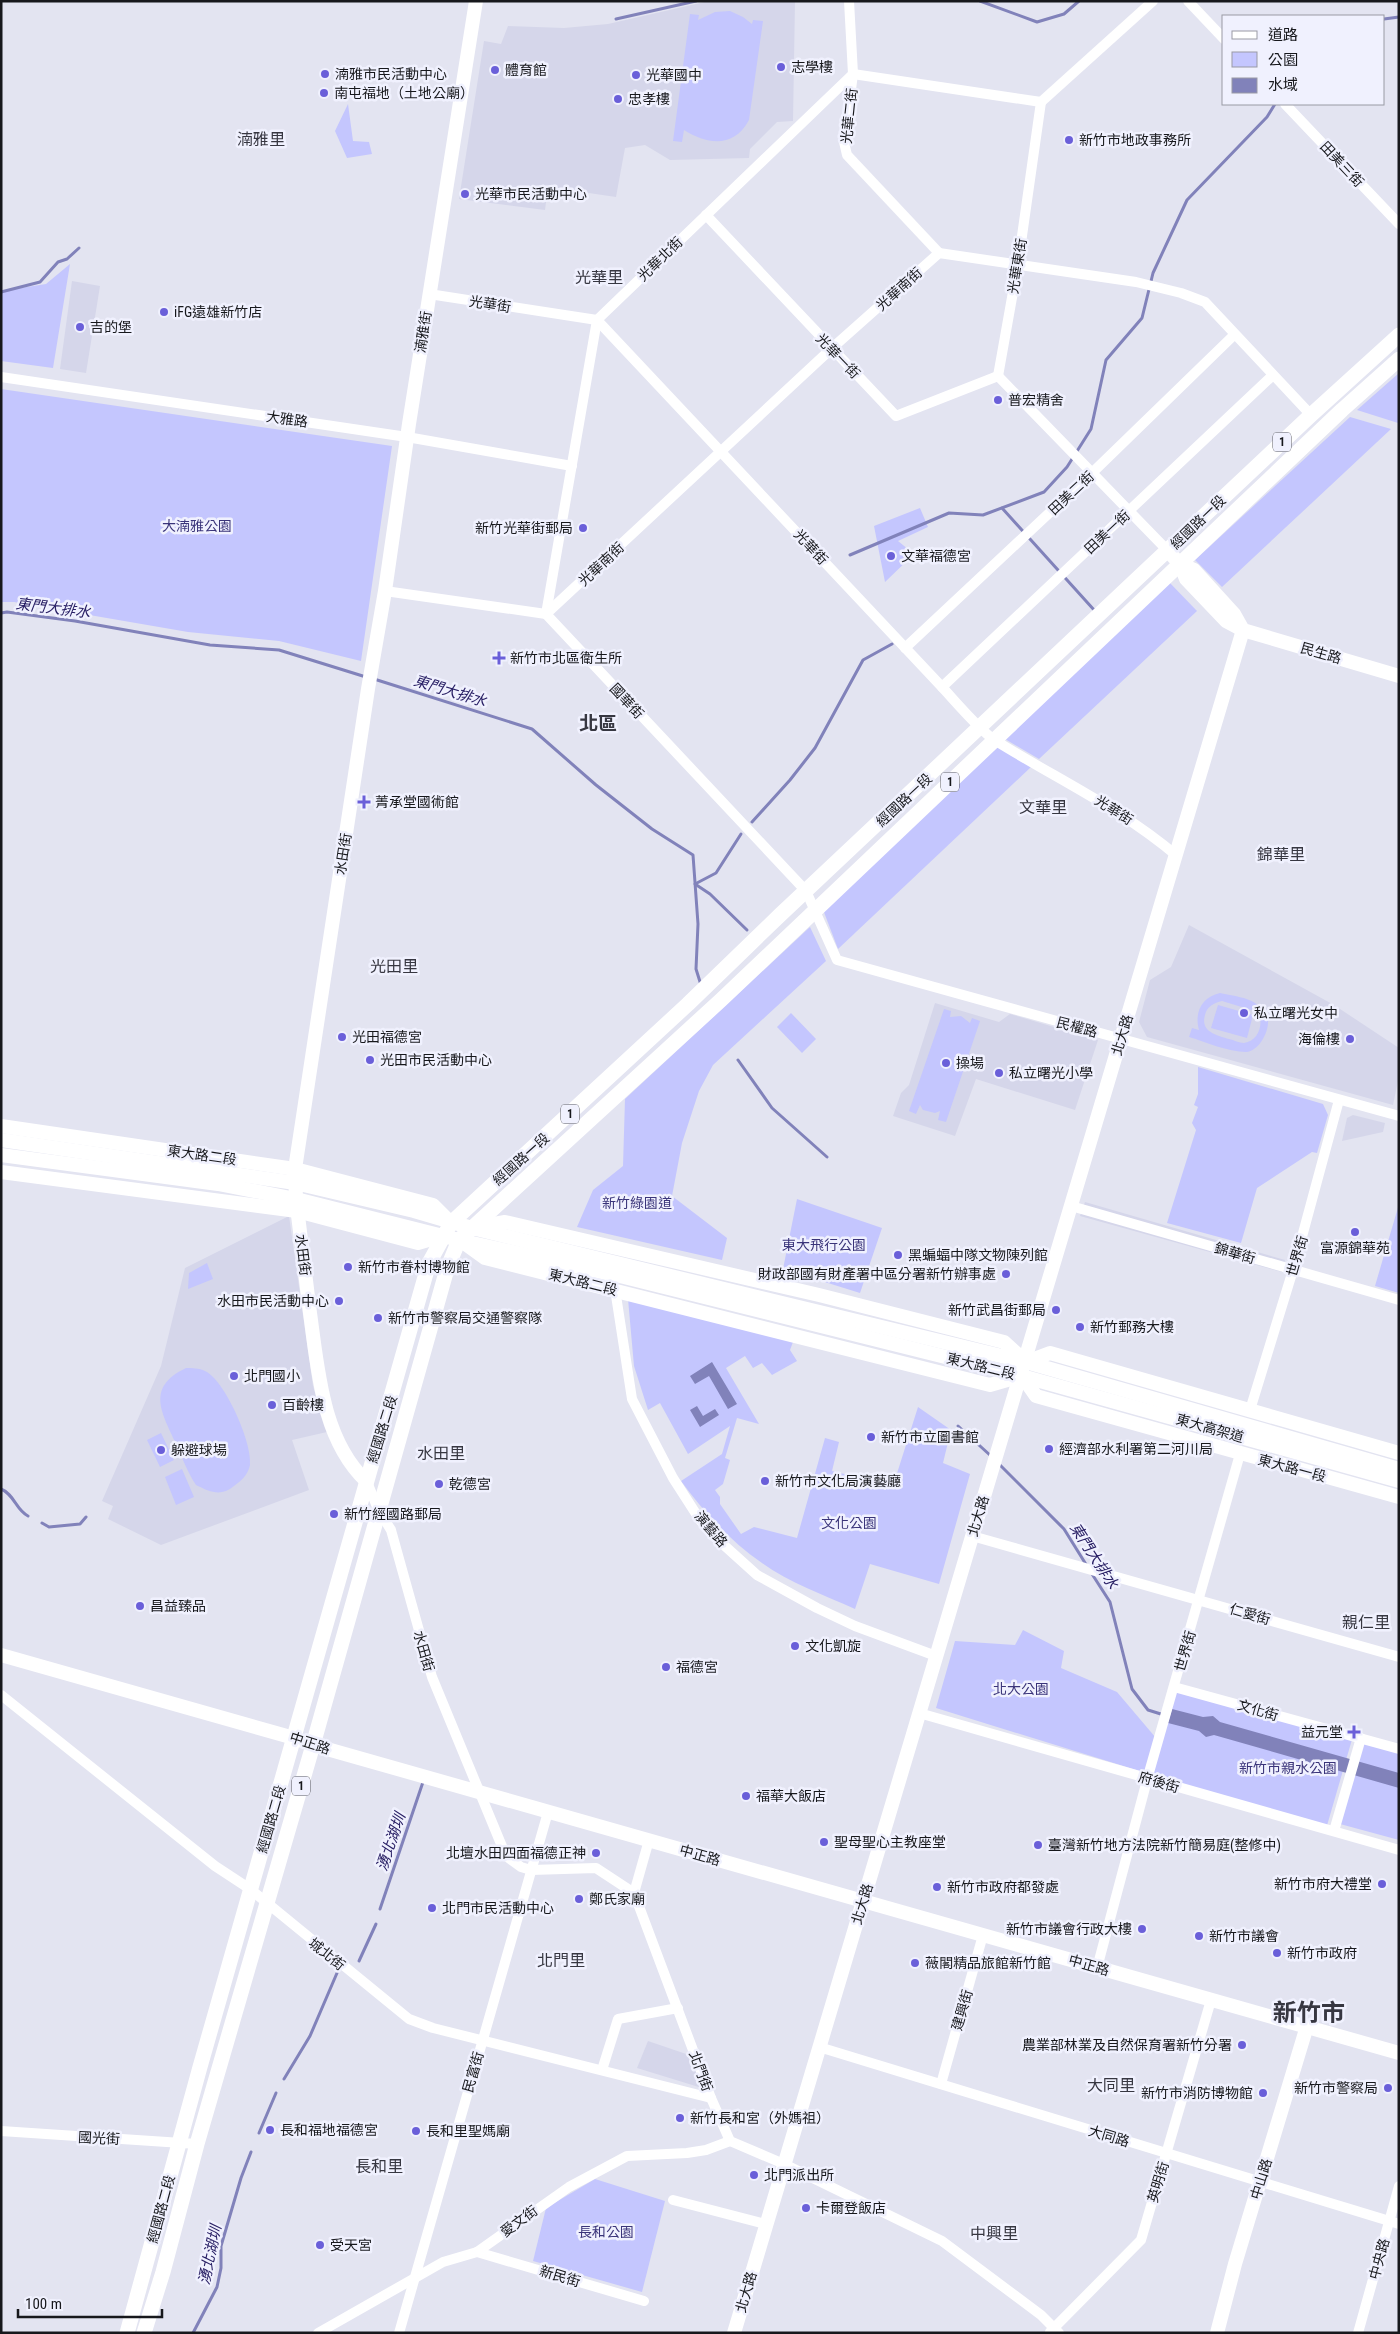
<svg xmlns="http://www.w3.org/2000/svg" width="1400" height="2334" viewBox="0 0 1400 2334" font-family="'Roboto Condensed','Noto Sans TC',sans-serif">
<style>
.built{fill:#d5d6ea}
.green{fill:#c4c6fe;fill-rule:evenodd}
.water{fill:#8182ba}
.lines{fill:none;stroke-linecap:round;stroke-linejoin:round}
.stream{stroke:#8182ba;stroke-width:3}
.street{stroke:#fff;stroke-width:10}
.secondary{stroke:#fff;stroke-width:14}
.primary{stroke:#fff;stroke-width:15}
.poi-dot{fill:#6a5fd9;stroke:#f0f1fe;stroke-width:2}
.labels{text-anchor:middle;dominant-baseline:central;stroke-width:5;stroke-linejoin:round;paint-order:stroke}
.shield{fill:#f0f1fe;stroke:#585960;stroke-width:1}
.shield-label{font-size:12px;font-weight:bold;fill:#17181c}
.poi-label{font-size:14px;fill:#17181c;stroke:#f0f1fe;text-anchor:start}
.street-label{font-size:14px;fill:#17181c;stroke:#f0f1fe}
.park-label{font-size:14px;fill:#3a347a;stroke:#f0f1fe}
.water-label{font-size:15px;font-style:italic;fill:#292065;stroke:#f0f1fe}
.quarter-label{font-size:16px;fill:#373741;stroke:#f0f1fe}
.district-label{font-size:19px;font-weight:bold;fill:#373741;stroke:#f0f1fe}
.town-label{font-size:24px;font-weight:bold;fill:#373741;stroke:#f0f1fe}
</style>
<rect width="100%" height="100%" fill="#e3e4f1"/>
<g class="built">
<path d="M709,1h86l-2,120 -16,1 -27,27 -1,9 -79,2 -25,-15 -20,3 -9,49 -68,-10 -3,23 -86,-11 25,-158 17,3 7,-18 56,2 44,-4z"/>
<path d="M72,281l28,5 -14,87 -26,-4z"/>
<path d="M1189,925l145,80 65,43v28l-6,29 -246,-68 -8,-15 11,-42 21,-13z"/>
<path d="M935,1003l64,19 11,-8 88,26 -23,70 -99,-31 -21,57 -62,-20 8,-23 8,-8z"/>
<path d="M1353,1115l32,8 -2,9 -41,9 5,-23z"/>
<path d="M1085,1202l200,58 -3,12 -202,-56z"/>
<path d="M289,1216l24,170 14,46 -35,8 17,50 -148,55 -53,-26 5,-13 -11,-5 59,-135 24,-98z"/>
<path d="M648,2041l44,15 10,32 -65,-20z"/>
</g>
<g class="green">
<path d="M730,11l13,6 9,7 1,-4 10,1 -14,99c-15,28 -41,25 -65,10l-2,12 -9,-1 17,-127 9,1 -1,5 17,-8z"/>
<path d="M348,104l5,37 16,1 3,12 -25,4 -12,-27z"/>
<path d="M70,264l-17,104 -52,-7v-70l45,-7z"/>
<path d="M1399,373l-1,50 -41,-13z"/>
<path d="M1,389l391,57 -31,215 -82,-20 -91,-9 -174,-30h-13z"/>
<path d="M1350,417l41,12 -169,158 -27,-27z"/>
<path d="M920,508l8,19 -30,14 16,13 -29,28 -11,-56z"/>
<path d="M1169,582l28,29 -158,148 -34,-20z"/>
<path d="M997,746l34,21 -193,182 -16,-42z"/>
<path d="M810,927l16,34 -113,104 -14,26 -17,52 -10,53 55,42 -5,22 -145,-33 16,-37 30,-24 2,-67z"/>
<path d="M1220,993c12,3 31,4 40,14 3,3 8,8 8,13 1,12 -9,31 -22,32 -18,0 -40,-10 -57,-15l3,-9 7,2c-5,-18 3,-33 21,-37zM1222,1001l36,11c6,11 1,29 -14,31 -5,0 -10,-3 -15,-4 -12,-4 -29,-7 -24,-24 2,-9 9,-12 17,-14z"/>
<path d="M1218,1005l35,10 -6,23 -36,-10z"/>
<path d="M944,1009l7,2 -1,6 11,-1 9,7 2,-5 8,3 -34,101 -8,-2 2,-9 -5,2 -12,-3 -3,-5 -4,9 -7,-3z"/>
<path d="M791,1013l25,26 -14,14 -25,-26z"/>
<path d="M1198,1067l125,37 5,11 -11,38 -5,-1 -55,36 -16,55 -74,-20 29,-93 -4,-7 6,-16 -4,-2 4,-11z"/>
<path d="M797,1199l85,29 -22,65 -77,-24z"/>
<path d="M1399,1204v89l-24,-7z"/>
<path d="M207,1263l6,16 -25,10 1,-16z"/>
<path d="M628,1299l165,43 -3,8 7,11 -25,14 -10,-12 -9,5 -8,-12 -19,12 33,56 -22,-6 -12,40 5,2 -7,24 -8,6 5,7v7l21,30 13,-7 43,11 28,-100 14,4 -7,29 61,15 25,-79 33,23 -8,33 27,11 -31,110 -69,-20 -15,45c-31,-14 -65,-26 -93,-46 -32,-22 -58,-51 -81,-82l41,-27 8,-28 -42,28 -28,-51 -12,7 -14,-44z"/>
<path d="M186,1368c6,0 13,0 19,3 20,9 48,73 45,94 -2,10 -9,16 -16,21 -13,11 -24,6 -38,-1 -8,-12 -13,-25 -19,-39 -14,-32 -33,-58 9,-78z"/>
<path d="M161,1433l13,27 -14,7 -13,-27z"/>
<path d="M182,1469l12,28 -18,8 -11,-28z"/>
<path d="M1023,1630l41,21 -3,17 56,24 39,46 -10,35 -210,-65 19,-67 60,4z"/>
<path d="M1174,1687l179,49 -27,93 -178,-50z"/>
<path d="M1362,1739l37,10v91l-59,-16z"/>
<path d="M595,2179l70,22 -23,91 -109,-31 13,-53z"/>
</g>
<g class="water">
<path d="M712,1362l25,42 -9,5 -19,-33 -14,8 -5,-8z"/>
<path d="M697,1406l6,10 12,-7 4,6 -19,12 -10,-17z"/>
<path d="M1172,1709l31,8 10,-1 7,6 179,51v15l-185,-53 -8,2 -7,-6 -31,-8z"/>
</g>
<g class="lines">
<g class="stream">
<path d="M980,1l57,21 27,-8 15,-13"/>
<path d="M616,19l80,-18"/>
<path d="M1384,19l15,-2"/>
<path d="M1,292l39,-10 18,-20 9,-3 12,-11"/>
<path d="M1002,508l93,103"/>
<path d="M850,555l99,-42 34,2 61,-23 23,-25 24,-38 15,-69 36,-42 11,-45 34,-73 80,-83 8,-13"/>
<path d="M1,613l6,-1 68,9 135,24 69,5 87,27"/>
<path d="M374,679l158,50 64,56 56,44 41,26 5,69 -2,45 5,16"/>
<path d="M752,822l38,-42 25,-32 48,-88 29,-16"/>
<path d="M741,834l-25,39 -21,11 15,10 37,36"/>
<path d="M738,1060l34,48 55,49"/>
<path d="M958,1426l33,30"/>
<path d="M999,1464l65,65 23,37"/>
<path d="M1,1489c13,5 15,21 27,27"/>
<path d="M42,1523l7,4 31,-3 6,-7"/>
<path d="M1092,1574l18,28 22,87 16,21 16,5"/>
<path d="M380,1909l43,-127"/>
<path d="M359,1961l17,-37"/>
<path d="M284,2079l26,-43 27,-63"/>
<path d="M259,2133l17,-40"/>
<path d="M193,2333l24,-46 4,-19v-22l20,-68 10,-26"/>
</g>
<g class="street">
<path d="M849,1l4,73 -9,68 3,13 92,98"/>
<path d="M1188,1l36,38"/>
<path d="M853,74l188,28"/>
<path d="M1041,102l112,-101"/>
<path d="M1285,104l114,120"/>
<path d="M706,215l190,201 102,-40"/>
<path d="M429,294l168,26 345,367c14,15 38,44 54,54 61,38 126,68 181,115"/>
<path d="M998,376l20,-112 23,-162"/>
<path d="M998,376l170,175"/>
<path d="M1,377l406,60 165,29"/>
<path d="M385,591l161,23 260,277 31,69 562,156"/>
<path d="M546,614l285,-265 108,-96 197,29 45,11 24,9 106,113"/>
<path d="M546,614l51,-294 256,-246"/>
<path d="M905,648l188,-176 141,-137"/>
<path d="M942,687l330,-311"/>
<path d="M1071,1206l328,94"/>
<path d="M615,1289l17,110 41,79 27,42 16,18 41,37 60,33 38,18 81,30"/>
<path d="M1250,1410l43,-140 46,-170"/>
<path d="M367,1482l11,27 13,21 41,147 74,179 15,11 10,3 65,-2 38,25 77,205 19,43 54,23 158,77 99,74 18,18"/>
<path d="M972,1536l427,121"/>
<path d="M1174,1687l225,62"/>
<path d="M1,1695l214,171 35,23 159,130 24,9 278,70"/>
<path d="M919,1713l480,137"/>
<path d="M1334,1831l27,-93"/>
<path d="M634,1893l15,-53"/>
<path d="M1097,1968l53,-199 90,-315"/>
<path d="M819,2047l580,177"/>
<path d="M602,2070l16,-51 60,-11"/>
<path d="M941,2084l42,-149"/>
<path d="M1,2131l196,13"/>
<path d="M673,2200l92,24"/>
<path d="M477,2252l167,49"/>
<path d="M1050,2332l91,-92 70,-240"/>
<path d="M318,2333l125,-71 34,-10 92,-65 58,-31 60,-3 19,-3 24,-9"/>
<path d="M399,2333l149,-521"/>
<path d="M1358,2333l41,-147"/>
</g>
<g class="secondary">
<path d="M1168,551l12,13 6,15 40,42 17,9 156,46"/>
<path d="M1180,564l14,6 40,44 9,16"/>
<path d="M1,1126l294,43 138,36 16,16"/>
<path d="M1,1140l294,43 119,28 58,17 554,134 373,107"/>
<path d="M1,1155l217,29 78,15 163,41 165,37 398,99 377,105"/>
<path d="M1,1172l296,39 121,32 24,-7"/>
<path d="M477,1227l28,-5 314,73 185,47 20,18"/>
<path d="M467,1245l18,13 505,127 31,-9"/>
<path d="M1026,1362l24,-9 349,100"/>
<path d="M1022,1376l14,20 363,101"/>
<path d="M366,1481c-44,-42 -48,-111 -56,-168 -5,-38 -9,-76 -14,-114l-1,-30 73,-480 17,-98 24,-167 67,-423"/>
<path d="M1,1655l293,83 19,7 1086,308"/>
<path d="M734,2333l509,-1703"/>
<path d="M1217,2333l18,-69 72,-238"/>
</g>
<g class="primary">
<path d="M127,2333l73,-266 229,-804 22,-40 237,-219 92,-89 531,-500 88,-80"/>
<path d="M144,2333l19,-61 34,-128 116,-399 134,-476 12,-29 262,-240 621,-590 57,-51"/>
</g>
</g>
<g class="poi-dot">
<circle cx="781" cy="67" r="5"/>
<circle cx="495" cy="70" r="5"/>
<circle cx="325" cy="74" r="5"/>
<circle cx="636" cy="75" r="5"/>
<circle cx="324" cy="93" r="5"/>
<circle cx="618" cy="99" r="5"/>
<circle cx="1069" cy="140" r="5"/>
<circle cx="465" cy="194" r="5"/>
<circle cx="164" cy="312" r="5"/>
<circle cx="80" cy="327" r="5"/>
<circle cx="998" cy="400" r="5"/>
<circle cx="583" cy="528" r="5"/>
<circle cx="891" cy="556" r="5"/>
<path d="M496.5 650.5h5v5h5v5h-5v5h-5v-5h-5v-5h5z"/>
<path d="M361.5 794.5h5v5h5v5h-5v5h-5v-5h-5v-5h5z"/>
<circle cx="1244" cy="1013" r="5"/>
<circle cx="342" cy="1037" r="5"/>
<circle cx="1350" cy="1039" r="5"/>
<circle cx="370" cy="1060" r="5"/>
<circle cx="946" cy="1063" r="5"/>
<circle cx="999" cy="1073" r="5"/>
<circle cx="1355" cy="1232" r="5"/>
<circle cx="898" cy="1255" r="5"/>
<circle cx="348" cy="1267" r="5"/>
<circle cx="1006" cy="1274" r="5"/>
<circle cx="339" cy="1301" r="5"/>
<circle cx="1056" cy="1310" r="5"/>
<circle cx="378" cy="1318" r="5"/>
<circle cx="1080" cy="1327" r="5"/>
<circle cx="234" cy="1376" r="5"/>
<circle cx="272" cy="1405" r="5"/>
<circle cx="871" cy="1437" r="5"/>
<circle cx="1049" cy="1449" r="5"/>
<circle cx="161" cy="1450" r="5"/>
<circle cx="765" cy="1481" r="5"/>
<circle cx="439" cy="1484" r="5"/>
<circle cx="334" cy="1514" r="5"/>
<circle cx="140" cy="1606" r="5"/>
<circle cx="795" cy="1646" r="5"/>
<circle cx="666" cy="1667" r="5"/>
<path d="M1351.5 1724.5h5v5h5v5h-5v5h-5v-5h-5v-5h5z"/>
<circle cx="746" cy="1796" r="5"/>
<circle cx="824" cy="1842" r="5"/>
<circle cx="1038" cy="1845" r="5"/>
<circle cx="596" cy="1853" r="5"/>
<circle cx="1382" cy="1884" r="5"/>
<circle cx="937" cy="1887" r="5"/>
<circle cx="579" cy="1899" r="5"/>
<circle cx="432" cy="1908" r="5"/>
<circle cx="1142" cy="1929" r="5"/>
<circle cx="1199" cy="1936" r="5"/>
<circle cx="1277" cy="1953" r="5"/>
<circle cx="915" cy="1963" r="5"/>
<circle cx="1242" cy="2045" r="5"/>
<circle cx="1388" cy="2088" r="5"/>
<circle cx="1263" cy="2093" r="5"/>
<circle cx="680" cy="2118" r="5"/>
<circle cx="270" cy="2130" r="5"/>
<circle cx="416" cy="2131" r="5"/>
<circle cx="754" cy="2175" r="5"/>
<circle cx="806" cy="2208" r="5"/>
<circle cx="320" cy="2245" r="5"/>
</g>
<g class="labels">
<g class="shield">
<rect x="1273" y="432.5" width="18" height="19" rx="4"/>
<rect x="941" y="772.5" width="18" height="19" rx="4"/>
<rect x="561" y="1104.5" width="18" height="19" rx="4"/>
<rect x="292" y="1776.5" width="18" height="19" rx="4"/>
</g>
<g class="shield-label">
<text x="1282" y="442">1</text>
<text x="950" y="782">1</text>
<text x="570" y="1114">1</text>
<text x="301" y="1786">1</text>
</g>
<g class="poi-label">
<text x="791" y="67">志學樓</text>
<text x="505" y="70">體育館</text>
<text x="335" y="74">湳雅市民活動中心</text>
<text x="646" y="75">光華國中</text>
<text x="334" y="93">南屯福地（土地公廟）</text>
<text x="628" y="99">忠孝樓</text>
<text x="1079" y="140">新竹市地政事務所</text>
<text x="475" y="194">光華市民活動中心</text>
<text x="174" y="312">iFG遠雄新竹店</text>
<text x="90" y="327">吉的堡</text>
<text x="1008" y="400">普宏精舍</text>
<text x="573" y="528" text-anchor="end">新竹光華街郵局</text>
<text x="901" y="556">文華福德宮</text>
<text x="510" y="658">新竹市北區衛生所</text>
<text x="375" y="802">菁承堂國術館</text>
<text x="1254" y="1013">私立曙光女中</text>
<text x="352" y="1037">光田福德宮</text>
<text x="1340" y="1039" text-anchor="end">海倫樓</text>
<text x="380" y="1060">光田市民活動中心</text>
<text x="956" y="1063">操場</text>
<text x="1009" y="1073">私立曙光小學</text>
<text x="1355" y="1248" text-anchor="middle">富源錦華苑</text>
<text x="908" y="1255">黑蝙蝠中隊文物陳列館</text>
<text x="358" y="1267">新竹市眷村博物館</text>
<text x="996" y="1274" text-anchor="end">財政部國有財產署中區分署新竹辦事處</text>
<text x="329" y="1301" text-anchor="end">水田市民活動中心</text>
<text x="1046" y="1310" text-anchor="end">新竹武昌街郵局</text>
<text x="388" y="1318">新竹市警察局交通警察隊</text>
<text x="1090" y="1327">新竹郵務大樓</text>
<text x="244" y="1376">北門國小</text>
<text x="282" y="1405">百齡樓</text>
<text x="881" y="1437">新竹市立圖書館</text>
<text x="1059" y="1449">經濟部水利署第二河川局</text>
<text x="171" y="1450">躲避球場</text>
<text x="775" y="1481">新竹市文化局演藝廳</text>
<text x="449" y="1484">乾德宮</text>
<text x="344" y="1514">新竹經國路郵局</text>
<text x="150" y="1606">昌益臻品</text>
<text x="805" y="1646">文化凱旋</text>
<text x="676" y="1667">福德宮</text>
<text x="1343" y="1732" text-anchor="end">益元堂</text>
<text x="756" y="1796">福華大飯店</text>
<text x="834" y="1842">聖母聖心主教座堂</text>
<text x="1048" y="1845">臺灣新竹地方法院新竹簡易庭(整修中)</text>
<text x="586" y="1853" text-anchor="end">北壇水田四面福德正神</text>
<text x="1372" y="1884" text-anchor="end">新竹市府大禮堂</text>
<text x="947" y="1887">新竹市政府都發處</text>
<text x="589" y="1899">鄭氏家廟</text>
<text x="442" y="1908">北門市民活動中心</text>
<text x="1132" y="1929" text-anchor="end">新竹市議會行政大樓</text>
<text x="1209" y="1936">新竹市議會</text>
<text x="1287" y="1953">新竹市政府</text>
<text x="925" y="1963">薇閣精品旅館新竹館</text>
<text x="1232" y="2045" text-anchor="end">農業部林業及自然保育署新竹分署</text>
<text x="1378" y="2088" text-anchor="end">新竹市警察局</text>
<text x="1253" y="2093" text-anchor="end">新竹市消防博物館</text>
<text x="690" y="2118">新竹長和宮（外媽祖）</text>
<text x="280" y="2130">長和福地福德宮</text>
<text x="426" y="2131">長和里聖媽廟</text>
<text x="764" y="2175">北門派出所</text>
<text x="816" y="2208">卡爾登飯店</text>
<text x="330" y="2245">受天宮</text>
</g>
<g class="street-label">
<text transform="translate(849 116) rotate(-84)">光華二街</text>
<text transform="translate(1342 164) rotate(47)">田美三街</text>
<text transform="translate(660 259) rotate(-44)">光華北街</text>
<text transform="translate(1017 266) rotate(-81)">光華東街</text>
<text transform="translate(899 289) rotate(-42)">光華南街</text>
<text transform="translate(490 304) rotate(9)">光華街</text>
<text transform="translate(423 332) rotate(-81)">湳雅街</text>
<text transform="translate(838 356) rotate(46)">光華一街</text>
<text transform="translate(287 419) rotate(8)">大雅路</text>
<text transform="translate(1071 493) rotate(-43)">田美二街</text>
<text transform="translate(1198 522) rotate(-44)">經國路一段</text>
<text transform="translate(1107 532) rotate(-43)">田美一街</text>
<text transform="translate(811 547) rotate(47)">光華街</text>
<text transform="translate(601 564) rotate(-43)">光華南街</text>
<text transform="translate(1321 653) rotate(16)">民生路</text>
<text transform="translate(627 701) rotate(47)">國華街</text>
<text transform="translate(904 800) rotate(-43)">經國路一段</text>
<text transform="translate(1114 810) rotate(32)">光華街</text>
<text transform="translate(343 854) rotate(-81)">水田街</text>
<text transform="translate(1077 1027) rotate(15)">民權路</text>
<text transform="translate(1122 1035) rotate(-73)">北大路</text>
<text transform="translate(202 1155) rotate(8)">東大路二段</text>
<text transform="translate(521 1159) rotate(-42)">經國路一段</text>
<text transform="translate(1235 1253) rotate(16)">錦華街</text>
<text transform="translate(303 1255) rotate(83)">水田街</text>
<text transform="translate(1297 1256) rotate(-74)">世界街</text>
<text transform="translate(583 1282) rotate(14)">東大路二段</text>
<text transform="translate(981 1366) rotate(14)">東大路二段</text>
<text transform="translate(1210 1428) rotate(16)">東大高架道</text>
<text transform="translate(382 1429) rotate(-73)">經國路二段</text>
<text transform="translate(1292 1468) rotate(15)">東大路一段</text>
<text transform="translate(978 1516) rotate(-73)">北大路</text>
<text transform="translate(711 1529) rotate(50)">演藝路</text>
<text transform="translate(1250 1614) rotate(16)">仁愛街</text>
<text transform="translate(424 1651) rotate(74)">水田街</text>
<text transform="translate(1185 1651) rotate(-74)">世界街</text>
<text transform="translate(1258 1710) rotate(16)">文化街</text>
<text transform="translate(310 1743) rotate(18)">中正路</text>
<text transform="translate(1159 1782) rotate(16)">府後街</text>
<text transform="translate(271 1819) rotate(-74)">經國路二段</text>
<text transform="translate(700 1855) rotate(16)">中正路</text>
<text transform="translate(862 1904) rotate(-73)">北大路</text>
<text transform="translate(327 1954) rotate(39)">城北街</text>
<text transform="translate(1089 1965) rotate(16)">中正路</text>
<text transform="translate(962 2010) rotate(-74)">建興街</text>
<text transform="translate(701 2071) rotate(70)">北門街</text>
<text transform="translate(473 2072) rotate(-74)">民富街</text>
<text transform="translate(1109 2136) rotate(17)">大同路</text>
<text transform="translate(99 2138) rotate(3)">國光街</text>
<text transform="translate(1261 2179) rotate(-73)">中山路</text>
<text transform="translate(1158 2182) rotate(-73)">英明街</text>
<text transform="translate(161 2209) rotate(-75)">經國路二段</text>
<text transform="translate(519 2221) rotate(-36)">愛文街</text>
<text transform="translate(1379 2259) rotate(-75)">中央路</text>
<text transform="translate(560 2276) rotate(17)">新民街</text>
<text transform="translate(746 2292) rotate(-74)">北大路</text>
</g>
<g class="park-label">
<text x="197" y="526">大湳雅公園</text>
<text x="637" y="1203">新竹綠園道</text>
<text x="824" y="1245">東大飛行公園</text>
<text x="849" y="1523">文化公園</text>
<text x="1021" y="1689">北大公園</text>
<text x="1288" y="1768">新竹市親水公園</text>
<text x="606" y="2232">長和公園</text>
</g>
<g class="water-label">
<text transform="translate(53 608) rotate(7)">東門大排水</text>
<text transform="translate(450 691) rotate(17)">東門大排水</text>
<text transform="translate(1094 1556) rotate(57)">東門大排水</text>
<text transform="translate(391 1842) rotate(-71)">湧北湖圳</text>
<text transform="translate(210 2255) rotate(-78)">湧北湖圳</text>
</g>
<g class="quarter-label">
<text x="261" y="139">湳雅里</text>
<text x="599" y="277">光華里</text>
<text x="1043" y="807">文華里</text>
<text x="1281" y="854">錦華里</text>
<text x="394" y="966">光田里</text>
<text x="441" y="1453">水田里</text>
<text x="1366" y="1622">親仁里</text>
<text x="561" y="1960">北門里</text>
<text x="1111" y="2085">大同里</text>
<text x="379" y="2166">長和里</text>
<text x="994" y="2233">中興里</text>
</g>
<g class="district-label">
<text x="598" y="723">北區</text>
</g>
<g class="town-label">
<text x="1309" y="2013">新竹市</text>
</g>
</g>
<rect width="1400" height="2334" fill="none" stroke="#17181c" stroke-width="5"/>
<rect x="1222" y="15" width="162" height="90" fill="#f0f1fe" stroke="#999aa4"/>
<rect x="1232" y="31" width="25" height="8" fill="#ffffff" stroke="#999aa4"/>
<text x="1268" y="40" font-size="15" fill="#17181c">道路</text>
<rect x="1232" y="52" width="25" height="15" fill="#c4c6fe" stroke="#999aa4"/>
<text x="1268" y="65" font-size="15" fill="#17181c">公園</text>
<rect x="1232" y="78" width="25" height="15" fill="#8182ba" stroke="#999aa4"/>
<text x="1268" y="90" font-size="15" fill="#17181c">水域</text>
<path d="M18 2309v8h144v-8" fill="none" stroke="#17181c" stroke-width="2.5"/>
<text x="25" y="2309" font-size="15" fill="#17181c" stroke="#f0f1fe" stroke-width="4" paint-order="stroke">100 m</text>
</svg>
